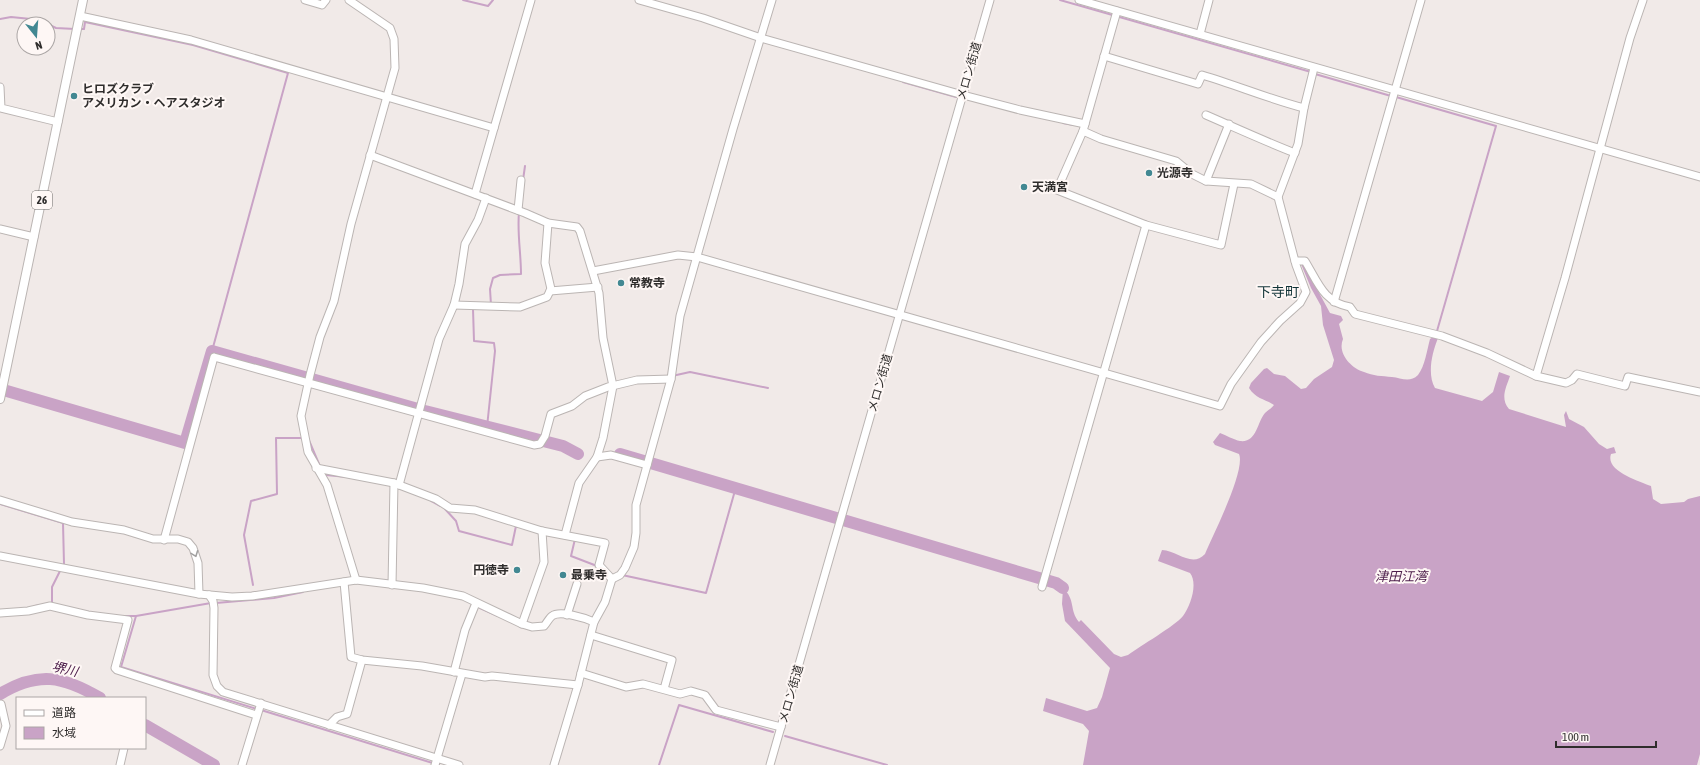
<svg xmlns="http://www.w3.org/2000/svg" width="1700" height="765" viewBox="0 0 1700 765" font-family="'Asap Condensed','Noto Sans JP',sans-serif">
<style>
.water{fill:#c9a3c6}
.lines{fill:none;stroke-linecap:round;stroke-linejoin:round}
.stream{stroke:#c9a3c6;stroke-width:2}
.river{stroke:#c9a3c6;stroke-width:12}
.minor-casing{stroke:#bbb5b3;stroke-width:9}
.major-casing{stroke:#bbb5b3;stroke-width:10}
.minor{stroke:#fff;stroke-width:7}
.major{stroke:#fff;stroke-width:8}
.oneway{stroke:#a1a0a0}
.poi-dot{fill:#428892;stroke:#fef7f5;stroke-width:1.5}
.labels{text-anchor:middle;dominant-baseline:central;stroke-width:4;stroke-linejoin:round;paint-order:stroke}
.shield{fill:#fef7f5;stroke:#6d6a68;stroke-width:1}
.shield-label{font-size:11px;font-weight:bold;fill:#2f2d2c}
.street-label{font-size:12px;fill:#2f2d2c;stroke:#fef7f5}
.poi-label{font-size:12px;font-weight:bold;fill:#2f2d2c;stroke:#fef7f5;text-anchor:start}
.water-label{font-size:13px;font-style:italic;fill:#4e204c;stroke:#fef7f5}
.quarter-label{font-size:14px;fill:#113337;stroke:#fef7f5}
</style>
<rect width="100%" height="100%" fill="#f1eae8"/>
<path class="water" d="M1303,263l27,50 11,3 2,4 -4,4 4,15c-6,14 8,29 21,33 9,4 18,4 28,5 9,1 18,6 26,-2 7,-9 9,-25 12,-36l3,-2 5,1c-6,15 -11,36 -3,50l47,13 11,-9 6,-20 11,4c-4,12 -10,22 -1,33l57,18 -2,-12 2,-4 3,8 15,8 15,17 8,5 7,-2 2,6 -5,1c-6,17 28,27 40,32l2,13 8,5 23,-2 4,-3 12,-3v258l-3,11h-614l6,-34 -6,-7 -40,-13 3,-13 41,13 10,-3 5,-11 8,-29 -45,-47 -3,-17 1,-16c13,12 6,22 16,34l2,-2 33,34 7,3 7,-2c12,-9 47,-29 55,-39 8,-11 15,-33 7,-43l-32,-12 4,-11c16,1 30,18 43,4 8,-19 41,-84 34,-100l-24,-9 -2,-3 7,-9c6,2 14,7 20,8 17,2 17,-19 25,-28 3,-3 7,-5 9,-8 -9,-6 -18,-6 -25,-17l2,-5 13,-14 3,-1 7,6 11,2 16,13 5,-1 8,-9 18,-12 2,-7 -11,-35 -2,-19 -10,-18 -10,-24z"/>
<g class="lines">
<g class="stream">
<path d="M463,0l25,6 5,-6"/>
<path d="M1060,0l251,72"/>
<path d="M0,19l11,-2 20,2 10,2 15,7 19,1"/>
<path d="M79,29h5l1,-7 108,23 95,28 -76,278"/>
<path d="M1315,74l76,22"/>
<path d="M903,82l53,15"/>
<path d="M1396,97l100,29 -59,205"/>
<path d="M1063,123l11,2"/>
<path d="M523,180l2,-14"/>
<path d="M491,305l-1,-16 3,-11 7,-3 21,-1c0,-21 -4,-41 -2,-62"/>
<path d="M475,309h-2l1,32 20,2 1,8 -8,76"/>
<path d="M672,376l18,-4 78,16"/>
<path d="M308,438l11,26"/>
<path d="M324,472l2,3 21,2"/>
<path d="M431,501l9,5"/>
<path d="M0,504l63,19 1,41"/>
<path d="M445,509l11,12 3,10 53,14 4,-19 2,1"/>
<path d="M573,539h2l-4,17 26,10"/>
<path d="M622,575l84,18 30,-106"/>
<path d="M253,585l-9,-50 7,-34 26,-7 -1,-56h27"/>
<path d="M216,603l58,-5 29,-6"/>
<path d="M54,604h-2v-17l8,-16"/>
<path d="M35,606l13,-2"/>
<path d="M480,608l18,8"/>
<path d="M121,616h15l-15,51 136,42"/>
<path d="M136,616l75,-13"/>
<path d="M261,710l178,55"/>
<path d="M785,736l102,29"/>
<path d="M659,765l20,-60 94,27"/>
</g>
<g class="river">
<path d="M0,389l185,54 27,-92 213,60 138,35 15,8"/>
<path d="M620,454l436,129 7,5"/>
<path d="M0,694c38,-23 63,-18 100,4"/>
<path d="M145,725l69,40"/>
</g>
<g class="minor-casing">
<g id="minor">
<path d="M305,0l17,5 4,-5"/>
<path d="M349,0l41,28 4,11 1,29 -44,156 -17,77 -14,36 -10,38 -9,41 7,36 19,33 29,95"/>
<path d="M639,0l64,18 58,20 202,57 57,15 65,14"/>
<path d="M1079,0l621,177"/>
<path d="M1117,11l-34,120 -26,59 89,35 75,20 13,-61"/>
<path d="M80,16l111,24 303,88"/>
<path d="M1200,34l9,-34"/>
<path d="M1104,56l94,28 4,-9c34,10 67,24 102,33"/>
<path d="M0,87l1,21 57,14"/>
<path d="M1206,115c30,13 58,26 89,38"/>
<path d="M1083,131l18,8 75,22 16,13 14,7 45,3 27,13"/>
<path d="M370,155l155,58 23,10 29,4 3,4 19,62 4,45 10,48 -10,52 -6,19 -18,26 -14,52"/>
<path d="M1206,181l23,-57"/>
<path d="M475,194l56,-194"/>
<path d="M518,210l3,-30"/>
<path d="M0,229l34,8"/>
<path d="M1295,261h10c13,21 18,41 45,46l5,7 87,22 45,17 49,23 30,7 6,-3 5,-6 48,12 3,-9 72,15"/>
<path d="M593,271l85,-16 19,2 523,149 11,-22 30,-42 19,-21 20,-18 6,-11 -10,-27 -18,-68 20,-53 6,-36 10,-40"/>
<path d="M550,291l48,-4"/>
<path d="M1334,302l87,-302"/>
<path d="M454,305l66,2 27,-10 4,-8 -6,-26 3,-40"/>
<path d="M1536,376l29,-98 65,-240 13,-38"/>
<path d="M597,457l14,-2 36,10"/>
<path d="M316,468l78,15 42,16 14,9 25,2 67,21 63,12 -6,22 13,14 -7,23 -11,20 -16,63 -24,80"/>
<path d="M399,485l40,-146 15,-34 5,-21 6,-40 13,-24 8,-22"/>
<path d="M0,500l72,22 52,8 29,9h25l10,3 5,6 5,15 1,31"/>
<path d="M164,540l50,-183 320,88 6,-1 5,-8 6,-22 21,-8 13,-10 23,-9 29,-7 34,-1"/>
<path d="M0,556l199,38 33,3 20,-1 104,-16 67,8 40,8 59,28 10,3 12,-1c3,-3 5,-8 8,-10 8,-6 33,2 42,6"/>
<path d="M612,579l8,-4 5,-7 9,-21 2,-14v-28l35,-126 9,-63 53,-187 39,-129"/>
<path d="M344,582l7,75 11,3 60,6 63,11 7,-1 86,9"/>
<path d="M392,585l2,-102"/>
<path d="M1042,587l104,-362"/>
<path d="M209,595l4,6 1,7 -1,67 4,11 6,6 236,73"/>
<path d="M0,613l28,-2 22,-5 38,9 40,5 -13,48 2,2 139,45"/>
<path d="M567,615l10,-31"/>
<path d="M522,624l22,-62 -2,-31"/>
<path d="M591,635l81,25 -8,29"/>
<path d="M454,672l11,-42 11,-27"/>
<path d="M581,673l45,14 17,-3 37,10 11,-3 14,4 11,15 65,17"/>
<path d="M329,725l8,-8 10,-3 15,-54"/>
<path d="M0,746l6,-20 -5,-22"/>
<path d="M120,765l4,-17"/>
<path d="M242,765l19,-62"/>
<path d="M435,765l27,-91"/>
<path d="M770,765l220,-765"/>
</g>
</g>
<g class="major-casing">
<path id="major" d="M0,399l83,-399"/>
</g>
<use href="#minor" class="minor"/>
<use href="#major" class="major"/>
</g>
<defs><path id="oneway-chevron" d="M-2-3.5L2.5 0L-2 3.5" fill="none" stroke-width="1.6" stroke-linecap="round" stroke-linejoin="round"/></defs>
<use class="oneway" href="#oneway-chevron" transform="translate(195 554) rotate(69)"/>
<g class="poi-dot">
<circle cx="74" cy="96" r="4"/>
<circle cx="1149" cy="173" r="4"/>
<circle cx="1024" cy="187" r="4"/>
<circle cx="621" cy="283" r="4"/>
<circle cx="517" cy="570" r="4"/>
<circle cx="563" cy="575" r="4"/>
</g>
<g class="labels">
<rect class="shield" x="32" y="191" width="20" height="18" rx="3"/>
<g class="shield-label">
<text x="42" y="200">26</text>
</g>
<g class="street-label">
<text transform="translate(969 71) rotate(-74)">メロン街道</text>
<text transform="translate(880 383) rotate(-74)">メロン街道</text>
<text transform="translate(791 694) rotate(-74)">メロン街道</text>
</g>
<g class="poi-label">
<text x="82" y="89">ヒロズクラブ<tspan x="82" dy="14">アメリカン・ヘアスタジオ</tspan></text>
<text x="1157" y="173">光源寺</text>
<text x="1032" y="187">天満宮</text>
<text x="629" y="283">常教寺</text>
<text x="509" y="570" text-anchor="end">円徳寺</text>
<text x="571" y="575">最乗寺</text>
</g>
<g class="water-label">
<text x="1401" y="576">津田江湾</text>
<text transform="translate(65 669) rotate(13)">堺川</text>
</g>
<g class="quarter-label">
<text x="1278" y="292">下寺町</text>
</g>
</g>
<rect x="16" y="697" width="130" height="52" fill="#fef7f5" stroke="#aba6a5"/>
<rect x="24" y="710" width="20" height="6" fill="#ffffff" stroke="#aba6a5"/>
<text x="52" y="717" font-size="12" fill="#2f2d2c">道路</text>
<rect x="24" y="727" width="20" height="12" fill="#c9a3c6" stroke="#aba6a5"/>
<text x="52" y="737" font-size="12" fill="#2f2d2c">水域</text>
<g transform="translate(36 36) rotate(163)"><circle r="19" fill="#fef7f5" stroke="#aba6a5"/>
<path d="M0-3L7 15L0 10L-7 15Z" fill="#428892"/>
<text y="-6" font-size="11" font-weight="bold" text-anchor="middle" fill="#2f2d2c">N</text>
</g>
<path d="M1556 741v6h100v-6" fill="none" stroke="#2f2d2c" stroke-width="2"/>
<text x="1562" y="741" font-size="12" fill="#2f2d2c" stroke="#fef7f5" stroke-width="3" paint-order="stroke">100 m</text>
</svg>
